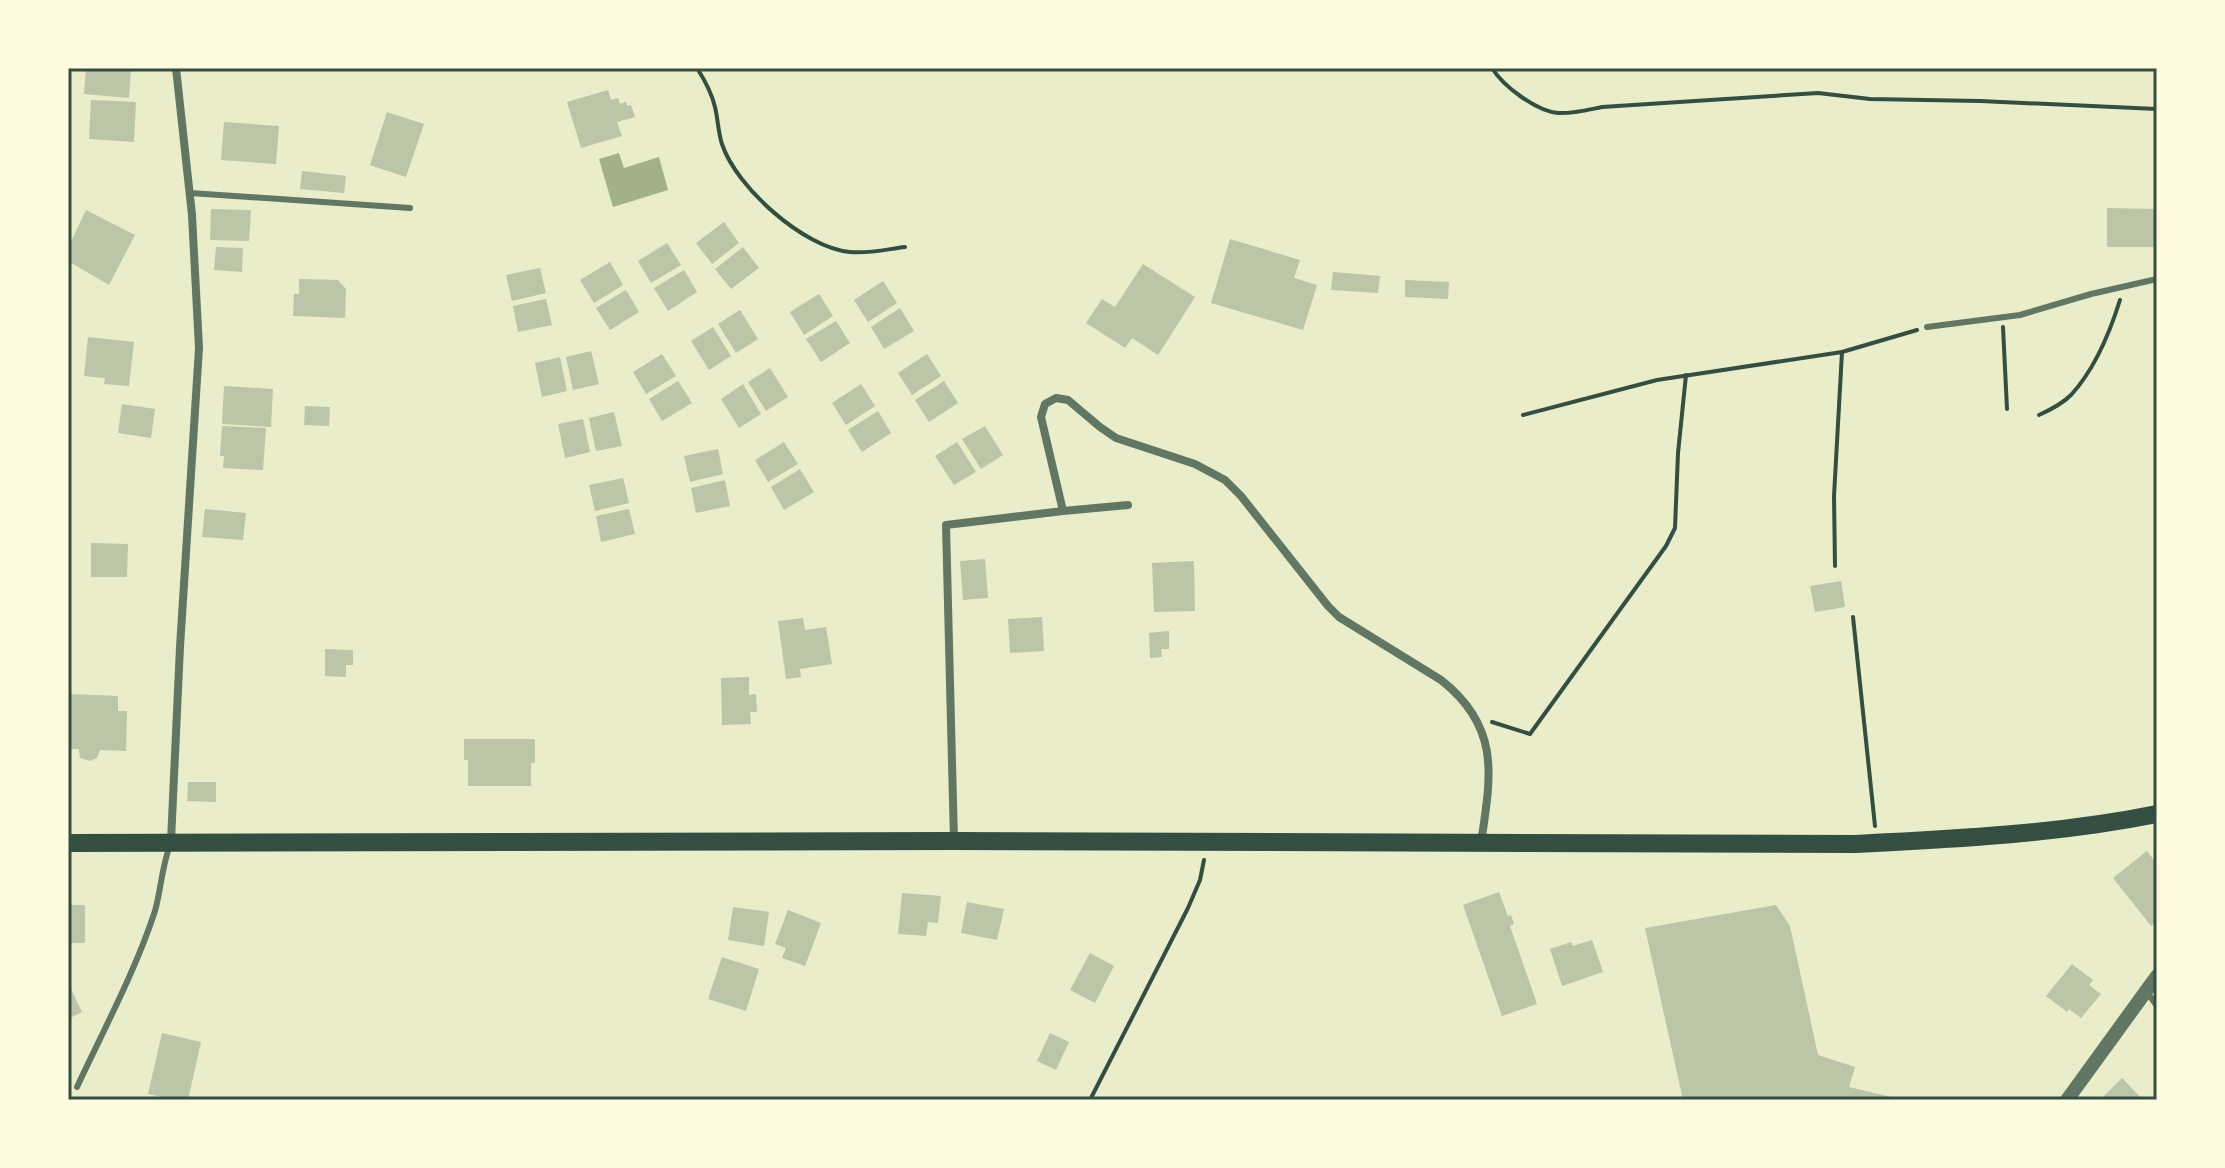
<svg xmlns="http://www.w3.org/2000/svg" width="2225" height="1168" viewBox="0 0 2225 1168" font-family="Cabin,sans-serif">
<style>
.water{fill:#a3b18a}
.building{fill:#bcc5a7}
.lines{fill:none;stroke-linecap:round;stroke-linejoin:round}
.path{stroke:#344e41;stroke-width:4}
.service{stroke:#617663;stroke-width:6}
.minor{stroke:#617663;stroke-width:8}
.tertiary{stroke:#617663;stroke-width:14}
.primary{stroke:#344e41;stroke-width:18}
.neatline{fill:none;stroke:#344e41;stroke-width:3}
</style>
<rect width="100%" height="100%" fill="#e9edc9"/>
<path class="water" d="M619,153l5,15 35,-11 9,33 -55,17 -14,-48z"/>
<g class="building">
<path d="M86,68h45l-2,30 -45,-4z"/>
<path d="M608,90l3,10 7,-2 2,6 6,-2 1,4 4,-1 4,12 -18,5 5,14 -41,12 -14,-46z"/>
<path d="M91,100l45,2 -2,40 -45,-3z"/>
<path d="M387,112l37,12 -18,53 -36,-12z"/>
<path d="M224,122l55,4 -3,38 -55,-4z"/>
<path d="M302,171l44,5 -2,17 -44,-4z"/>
<path d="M2107,208l50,1v38h-50z"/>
<path d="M211,209l40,1 -2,31 -39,-1z"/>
<path d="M86,210l49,25 -26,50 -41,-24v-13z"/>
<path d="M724,222l15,21 -27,21 -16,-21z"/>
<path d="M1230,239l70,21 -6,18 23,7 -14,45 -92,-27z"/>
<path d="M667,243l14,22 -30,18 -13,-22z"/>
<path d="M216,247l27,1 -1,24 -28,-2z"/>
<path d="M743,247l16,21 -28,21 -16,-20z"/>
<path d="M610,262l13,23 -29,18 -14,-23z"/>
<path d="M1143,264l52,33 -37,58 -26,-17 -7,10 -39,-25 16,-24 13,8z"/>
<path d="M540,268l6,25 -34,8 -6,-26z"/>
<path d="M684,270l13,22 -29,19 -14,-23z"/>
<path d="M1333,272l47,4 -2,17 -47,-3z"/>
<path d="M299,279l39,1 8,9 -1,29 -52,-2 1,-22h5z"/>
<path d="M1405,280l44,2 -1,17 -43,-2z"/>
<path d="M883,281l14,22 -29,19 -14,-22z"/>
<path d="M626,290l13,22 -29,18 -14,-22z"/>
<path d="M819,294l14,22 -29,19 -14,-23z"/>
<path d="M546,299l6,26 -34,7 -5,-26z"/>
<path d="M900,308l14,23 -30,18 -13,-22z"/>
<path d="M740,310l18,29 -22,14 -18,-29z"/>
<path d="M836,321l14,22 -29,19 -15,-23z"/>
<path d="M713,327l18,29 -22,14 -18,-29z"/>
<path d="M88,337l46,5 -5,44 -25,-2 1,-6 -21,-2z"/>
<path d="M591,351l8,33 -26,6 -7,-33z"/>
<path d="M662,354l14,22 -30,18 -13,-22z"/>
<path d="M927,354l14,22 -29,19 -14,-22z"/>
<path d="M560,357l7,34 -25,6 -7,-34z"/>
<path d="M770,368l18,29 -22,14 -18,-29z"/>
<path d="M678,381l14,22 -30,18 -13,-22z"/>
<path d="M944,381l14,22 -29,19 -14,-22z"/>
<path d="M743,384l18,30 -22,14 -18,-29z"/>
<path d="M861,384l14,22 -29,19 -14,-22z"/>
<path d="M224,386l49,3 -2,38 -49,-3z"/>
<path d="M122,404l33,5 -4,29 -33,-5z"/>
<path d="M305,406l25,1 -1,19 -25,-1z"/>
<path d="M878,411l13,22 -29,19 -14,-22z"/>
<path d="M614,412l8,34 -26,5 -7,-33z"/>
<path d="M583,419l7,33 -25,6 -7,-34z"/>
<path d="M222,426l44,2 -3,42 -40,-2 1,-12h-4z"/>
<path d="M985,426l18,29 -22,14 -19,-30z"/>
<path d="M784,442l14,22 -30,18 -13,-22z"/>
<path d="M957,442l19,30 -22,13 -19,-29z"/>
<path d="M718,449l5,25 -33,8 -6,-26z"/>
<path d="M800,469l14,23 -30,18 -13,-23z"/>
<path d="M623,478l6,25 -34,8 -6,-26z"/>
<path d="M725,480l5,26 -34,7 -5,-25z"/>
<path d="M205,509l41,4 -3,27 -41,-3z"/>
<path d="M629,509l6,25 -34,8 -5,-26z"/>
<path d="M91,543l37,1 -1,33h-36z"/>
<path d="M985,559l3,39 -25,2 -3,-39z"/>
<path d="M1194,561l1,50 -41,1 -2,-49z"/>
<path d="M1841,581l4,26 -30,5 -5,-26z"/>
<path d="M1042,617l2,34 -34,2 -2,-34z"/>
<path d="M803,618l2,12 21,-3 6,37 -32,5 1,8 -15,2 -8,-58z"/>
<path d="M1169,631v18h-8l1,8 -12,1 -1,-25z"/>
<path d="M325,649l28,1v15h-7v12l-21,-1z"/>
<path d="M749,677v18l7,-1 1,18h-7l1,12 -29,1 -1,-47z"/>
<path d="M68,694l50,2v15h9l-1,40 -26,-1 -3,8 -7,3 -10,-3 -1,-9h-11z"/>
<path d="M464,739h71v24h-4v23h-63v-26h-4z"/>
<path d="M188,782h28v20l-29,-1z"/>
<path d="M2147,851l10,13v57l-6,5 -38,-48z"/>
<path d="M1499,892l9,24 3,-1 3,9 -4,2 27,78 -35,12 -39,-111z"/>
<path d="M902,893l39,3 -3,27 -10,-1 -2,14 -28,-2z"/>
<path d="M967,902l37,7 -7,31 -36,-7z"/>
<rect x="68" y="905" width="17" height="38"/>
<path d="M1776,905l14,21 28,129 37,12 -6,20 55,13h-221l-38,-172z"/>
<path d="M733,907l36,5 -5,34 -36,-6z"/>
<path d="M788,910l33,13 -16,43 -23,-8 4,-10 -11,-4z"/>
<path d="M1592,940l11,32 -41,14 -12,-37 21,-7 2,4z"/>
<path d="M1090,953l24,13 -19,37 -25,-13z"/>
<path d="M722,957l37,12 -13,42 -38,-12z"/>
<path d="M2072,964l21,16 -4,5 12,9 -20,24 -12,-9 -2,3 -21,-16z"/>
<path d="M71,989l11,23 -14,7v-28z"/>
<path d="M162,1033l39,9 -13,58h-13l-27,-6z"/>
<path d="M1050,1033l19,9 -13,28 -19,-9z"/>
<path d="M2122,1078l21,22h-37l-3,-3z"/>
</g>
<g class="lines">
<g class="path">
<path d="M697,68c7,11 15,26 18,39 3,12 3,25 7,37 14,43 82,104 128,108 18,2 38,-3 55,-5"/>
<path d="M1492,68c11,18 44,43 66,45 14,1 29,-3 44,-6l216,-14 52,6 110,2 177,8"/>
<path d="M2003,327l4,82"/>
<path d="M1523,415l134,-35 185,-28 75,-22"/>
<path d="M2039,415c11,-5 23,-11 32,-20 23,-25 39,-63 49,-95"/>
<path d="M1835,566l-1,-70 8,-144"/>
<path d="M1853,617l22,209"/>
<path d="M1492,722l38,12 136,-188 9,-18 3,-75 8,-78"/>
<path d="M1090,1100l98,-192 12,-28 4,-20"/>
</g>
<g class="service">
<path d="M190,193l220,15"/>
<path d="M1927,327l93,-12 71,-21 66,-15"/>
<path d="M2146,991l11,15"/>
<path d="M77,1087c27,-58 58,-115 78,-176 6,-22 7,-45 15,-66"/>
</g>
<g class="minor">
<path d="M1063,511l65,-6"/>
<path d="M171,841l9,-194 19,-299 -7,-133 -16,-147"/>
<path d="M954,841l-8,-316 117,-14 -22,-94 4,-13 11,-6 12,2 32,27 16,11 79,26 30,16 16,16 87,110 11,11 102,63c60,47 50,96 40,163"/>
</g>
<path class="tertiary" d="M2067,1100l90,-124"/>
<path class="primary" d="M68,843l886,-2 901,3c101,-5 203,-10 302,-30"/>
</g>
<rect width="2225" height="1168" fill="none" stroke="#fefae0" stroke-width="140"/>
<rect x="70" y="70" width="2085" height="1028" class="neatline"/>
</svg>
